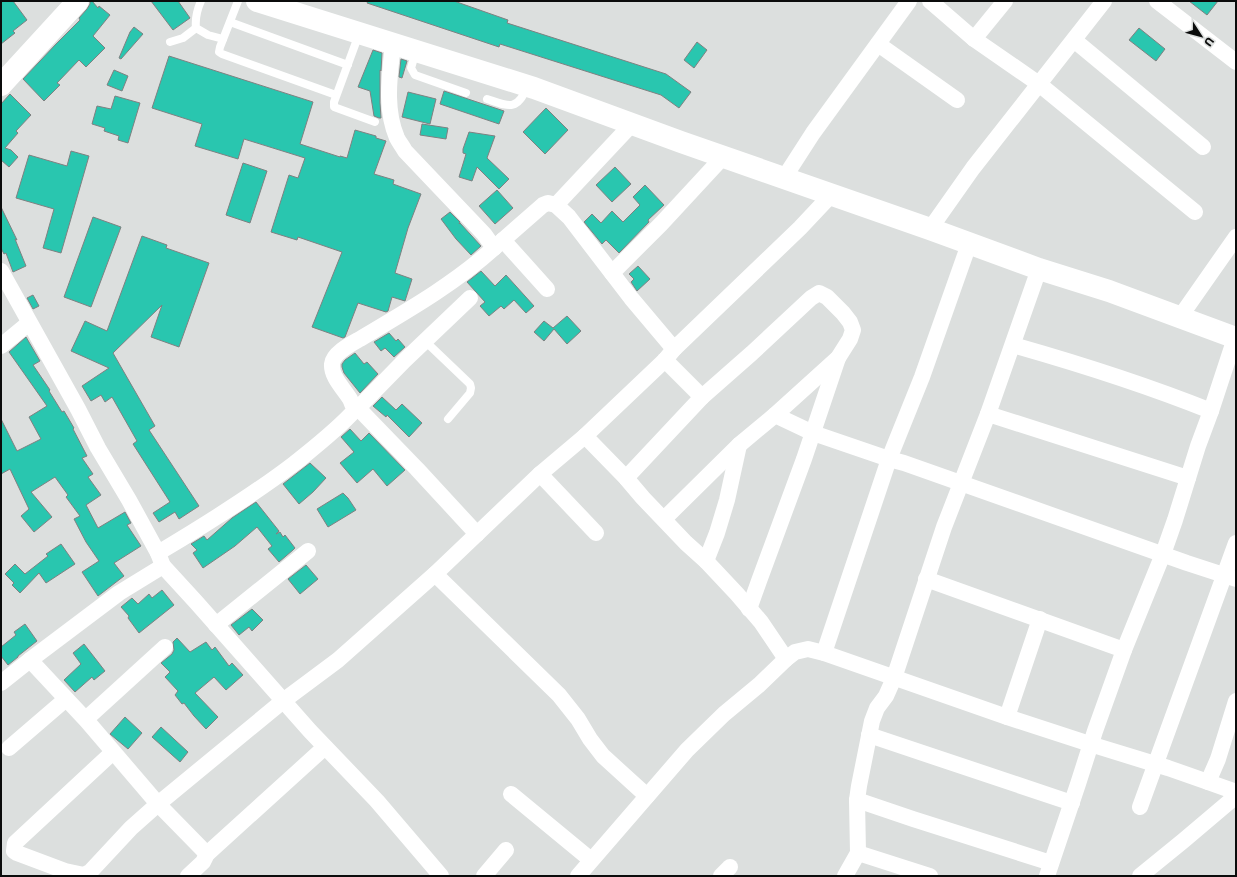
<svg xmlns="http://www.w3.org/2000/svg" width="1237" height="877" viewBox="0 0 1237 877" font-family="Commissioner,sans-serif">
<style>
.building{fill:#29c6af;stroke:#7e8181}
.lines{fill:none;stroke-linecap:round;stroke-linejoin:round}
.lane{stroke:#fff;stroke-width:8}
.street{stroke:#fff;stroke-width:16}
.secondary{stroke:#fff;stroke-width:22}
</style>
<rect width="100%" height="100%" fill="#dcdfde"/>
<g class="building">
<path d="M1,1h12l14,19 -14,11 2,2 -14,11z"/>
<path d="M90,1h2l6,7 1,-2 11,9 -17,21 12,12 -19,19 -7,-7 -22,23 3,2 -16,16 -21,-22 33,-35 24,-24 -1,-2 8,-9 3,-5z"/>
<path d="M151,1h27l12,17 -17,12z"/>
<path d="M368,1h86l54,19 -1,3 159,51 25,18 -12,16 -18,-13 -161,-51 -1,3 -132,-44z"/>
<path d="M1189,1h29l-11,14z"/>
<path d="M134,27l9,7 -22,25 -2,-1 11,-26z"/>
<path d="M1139,28l26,21 -9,12 -27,-21z"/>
<path d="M697,42l10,8 -13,18 -10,-8z"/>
<path d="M373,50l9,3 -1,18 -1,-1v33l1,15h-2l-5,-2 -4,-25 -12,-4z"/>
<path d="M169,56l144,46 -13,42 40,13v-1l7,2 8,-28 21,6v2l10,3 -12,33 20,6 -1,4 28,10 -13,34 -13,45 17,6 -7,22 -13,-4 -4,14 -2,1 -28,-9 -13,34 -2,1 -31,-11 30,-75 -44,-15 -1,3 -26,-8 18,-57 9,3 7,-20 -61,-19 -6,20 -43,-13 7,-22 -50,-16z"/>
<path d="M401,59l6,2 -5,17 -3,-1z"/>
<path d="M114,70l14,6 -6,15 -15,-6z"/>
<path d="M444,91l60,20 -5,13 -59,-20z"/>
<path d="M408,92l28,7 -6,25 -28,-7z"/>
<path d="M10,94l21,21 -15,16 2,2 -13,15 6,2 7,7 -9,10 -8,-7v-56z"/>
<path d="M115,96l25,7 -12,40 -10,-3 1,-4 -15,-5 1,-3 -13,-4 5,-18 14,3z"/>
<path d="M546,108l22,22 -23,24 -22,-22z"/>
<path d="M422,124l26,4 -2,11 -26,-4z"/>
<path d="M469,132l26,4 -8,22 22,21 -10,10 -22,-22 -5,14 -13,-4 7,-23 -3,-1v-4z"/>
<path d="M71,151l18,5 -28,97 -18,-5 11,-39 -38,-11 13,-43 38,11z"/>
<path d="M243,163l24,8 -17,52 -24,-8z"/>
<path d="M615,167l16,17 -19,18 -16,-17z"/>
<path d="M645,185l19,20 -16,15 1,2 -30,31 -13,-13 -4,4 -18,-22 8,-8 9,9 11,-12 11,11 17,-17 -7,-8z"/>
<path d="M497,190l16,18 -18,16 -16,-18z"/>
<path d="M1,207l16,33 -2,-1 11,27 -13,6 -7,-19 -2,1 -3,-6z"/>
<path d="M450,212l10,10 -1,2 1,-1 21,23 -10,9 -15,-16 -15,-20z"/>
<path d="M93,217l28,10 -30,80 -27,-10z"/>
<path d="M142,236l25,9 -1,3 43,15 -30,84 -28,-10 11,-32 -49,48 42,73 -6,4 50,76 -20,13 -4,-7 -16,10 -6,-9 17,-11 -37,-58 4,-3 -25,-44 -7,5 -4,-7 -10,6 -9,-15 27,-18 -38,-17 14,-30 22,10z"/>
<path d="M638,266l12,13 -13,12 -6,-9 3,-3 -5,-5z"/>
<path d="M481,271l14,15 11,-11 28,31 -8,7 -12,-13 -10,9 -3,-3 -12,10 -9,-10 5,-4 -18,-20z"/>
<path d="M33,295l6,11 -6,3 -6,-11z"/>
<path d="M567,316l14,15 -14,13 -13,-15 -10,12 -10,-9 10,-11 9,7z"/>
<path d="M389,333l7,8 2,-2 7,8 -11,10 -9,-9 -4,3 -7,-9z"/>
<path d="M26,337l14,24 -7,4 17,25 -1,1 13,21 2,-1 10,17 -1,1 14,27 -5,2 11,16 -5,3 13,18 -15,10 12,23 27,-16 6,11 -4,2 14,21 -27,17 10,13 -26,20 -16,-24 17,-11 -13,-19 -12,-23 6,-3 -14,-19 2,-2 -13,-18 -24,15 21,25 -18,15 -13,-16 8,-7 -19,-40 -9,5v-55l16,32 24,-12 -12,-22 18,-11 -38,-54z"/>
<path d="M355,353l9,11 3,-2 11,12 -18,19 -16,-20 -2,-6v-3l3,-4z"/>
<path d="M382,397l14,13 6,-6 20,19 -13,14 -22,-22 -1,2 -13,-11z"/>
<path d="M350,429l11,12 8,-8 36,37 -18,16 -14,-17 -16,14 -17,-20 14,-11 -13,-15z"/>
<path d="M310,463l16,15 -13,14 -14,12 -16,-20z"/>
<path d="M343,493l5,5 8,12 -28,17 -11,-18z"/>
<path d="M256,502l23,29 -3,3 4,-2 3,5 2,-2 10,13 -2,2 -14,12 -11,-13 4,-3 -15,-19 -22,19 -32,22 -10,-15 4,-3 -6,-6 13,-8 3,4 25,-22z"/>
<path d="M61,544l14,20 -29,19 -7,-10 -19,20 -8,-8 2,-2 -9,-9 10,-10 10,10 23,-18 -2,-2z"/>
<path d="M306,565l12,14 -18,15 -12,-15z"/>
<path d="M162,590l12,15 -35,28 -11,-15 1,-2 -8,-9 11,-9 6,6 11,-10 3,4z"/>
<path d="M252,609l11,11 -11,11 -3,-4 -10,8 -8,-10z"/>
<path d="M25,624l12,17 -19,15v1l-10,8 -7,-9v-9l15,-12 -2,-3z"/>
<path d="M177,638l13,14 16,-10 6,8 3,-3 14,19 3,-3 11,12 -17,15 -12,-13 -19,16 23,24 -12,12 -12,-13 -10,-13 -2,1 -7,-9 3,-4 -13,-14 5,-5 -9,-9 11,-9 2,-4 -1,-8z"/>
<path d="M84,644l21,27 -11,9 -2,-3 -17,15 -11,-12 17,-16 -8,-11z"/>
<path d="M125,717l17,16 -14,16 -18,-15z"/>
<path d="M161,727l27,25 -8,10 -28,-25z"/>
</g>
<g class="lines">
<g class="lane">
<path d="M201,1c-4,9 -6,18 -5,27l12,7 15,4"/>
<path d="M238,1l-18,46 -1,5 3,2 114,41"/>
<path d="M230,22l118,43"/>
<path d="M359,34l-25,68v5l41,15"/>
<path d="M170,42l13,-4 13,-10"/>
<path d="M416,51l-5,17 4,7 51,18"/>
<path d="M487,99c21,7 30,13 40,-12"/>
<path d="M425,341l45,43 1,4 -1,5 -22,26"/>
</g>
<g class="street">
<path d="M930,1l44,38 65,45 156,128"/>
<path d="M1157,1l79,61"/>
<path d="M974,39l31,-38"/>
<path d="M1074,40l129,107"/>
<path d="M878,44l79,56"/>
<path d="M784,178l29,-45 96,-132"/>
<path d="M556,205l76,-81"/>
<path d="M930,229l43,-61 131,-167"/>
<path d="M503,240l44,49"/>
<path d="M494,248l49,-43 5,-2 8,2 13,12 62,81 43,51"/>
<path d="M1,271l77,138 20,39 31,52 29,53 5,13 33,36 114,129 67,70 64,75"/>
<path d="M612,273l49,-49 62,-67"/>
<path d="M1180,317l56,-80"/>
<path d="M1013,345c67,19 133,40 198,66"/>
<path d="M1,346l28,-23"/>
<path d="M665,360l37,37"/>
<path d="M358,408l59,61 60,65"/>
<path d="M355,410l3,-2 47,-48 65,-62"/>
<path d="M988,414l200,64"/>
<path d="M775,415l38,18 76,26 15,4 283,100 49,16"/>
<path d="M585,436l41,42 17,20 43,45 20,18 31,33 24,28 25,37"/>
<path d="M540,474l56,59"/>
<path d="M626,478l76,-81 50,-44 59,-55 8,-5 8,4 16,16 7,9 3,8 -3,9 -12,19 -63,57 -36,30 -75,74"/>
<path d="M158,553c47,-28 94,-57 137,-90 21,-17 42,-33 60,-53 -2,-3 -3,-7 -5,-11 -6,-10 -19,-22 -18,-35 1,-10 17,-19 26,-24 47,-28 95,-55 136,-92l-10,-14 -79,-83c-2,-4 -6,-9 -8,-13 -13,-30 -7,-64 -4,-95"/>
<path d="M706,561l11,-28 10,-33 12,-55"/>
<path d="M163,566l-44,27 -89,67 57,61 71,83 49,50"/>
<path d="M435,574l124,121 19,24 12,20 13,17 44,40"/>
<path d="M926,579l198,71"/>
<path d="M749,609l10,-28 45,-122 34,-101"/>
<path d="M216,625l92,-74"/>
<path d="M824,653l65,-194 33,-82 47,-133"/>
<path d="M1,683l29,-23"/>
<path d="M1007,717l33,-98"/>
<path d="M86,719l79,-72"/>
<path d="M869,735l203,68"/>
<path d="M9,748l57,-49"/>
<path d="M113,752l-98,91 -1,8 3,2 48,18 19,4 6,-3 41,-44 27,-24 125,-103 55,-41 97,-86 105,-100 45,-38 80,-76 9,-11 126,-121 32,-34"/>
<path d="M1208,782l28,10"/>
<path d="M511,794l80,66"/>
<path d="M857,800l56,19 138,44"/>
<path d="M1140,807l96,-264"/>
<path d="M858,853l72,23"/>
<path d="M188,876l15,-14 4,-8 118,-107"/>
<path d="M484,876l22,-26"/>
<path d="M578,876l109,-126 37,-36 35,-29 27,-26 9,-7 13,-3 16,4 183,64 83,27 78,24 40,14 10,-23 18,-58"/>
<path d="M721,876l9,-9"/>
<path d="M845,876l13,-23 -1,-53 2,-14 13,-65 5,-13 9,-12 8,-18 50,-151 44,-113 51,-145"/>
<path d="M1047,876l31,-92 17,-53 29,-81 39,-96 12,-34 23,-74 13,-35 24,-73"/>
<path d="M1140,876l43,-35 53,-45"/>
</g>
<g class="secondary">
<path d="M257,1l277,87 147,54 249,87 109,40 70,22 127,47"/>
<path d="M1,85l77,-84"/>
</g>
</g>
<rect width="1237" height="877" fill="none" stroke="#0b0c0c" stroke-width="4"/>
<g transform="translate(1201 36) rotate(126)" stroke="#dcdfde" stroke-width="3" paint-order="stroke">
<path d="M0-3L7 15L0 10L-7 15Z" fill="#0b0c0c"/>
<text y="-6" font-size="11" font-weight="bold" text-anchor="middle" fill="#0b0c0c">U</text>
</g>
</svg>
